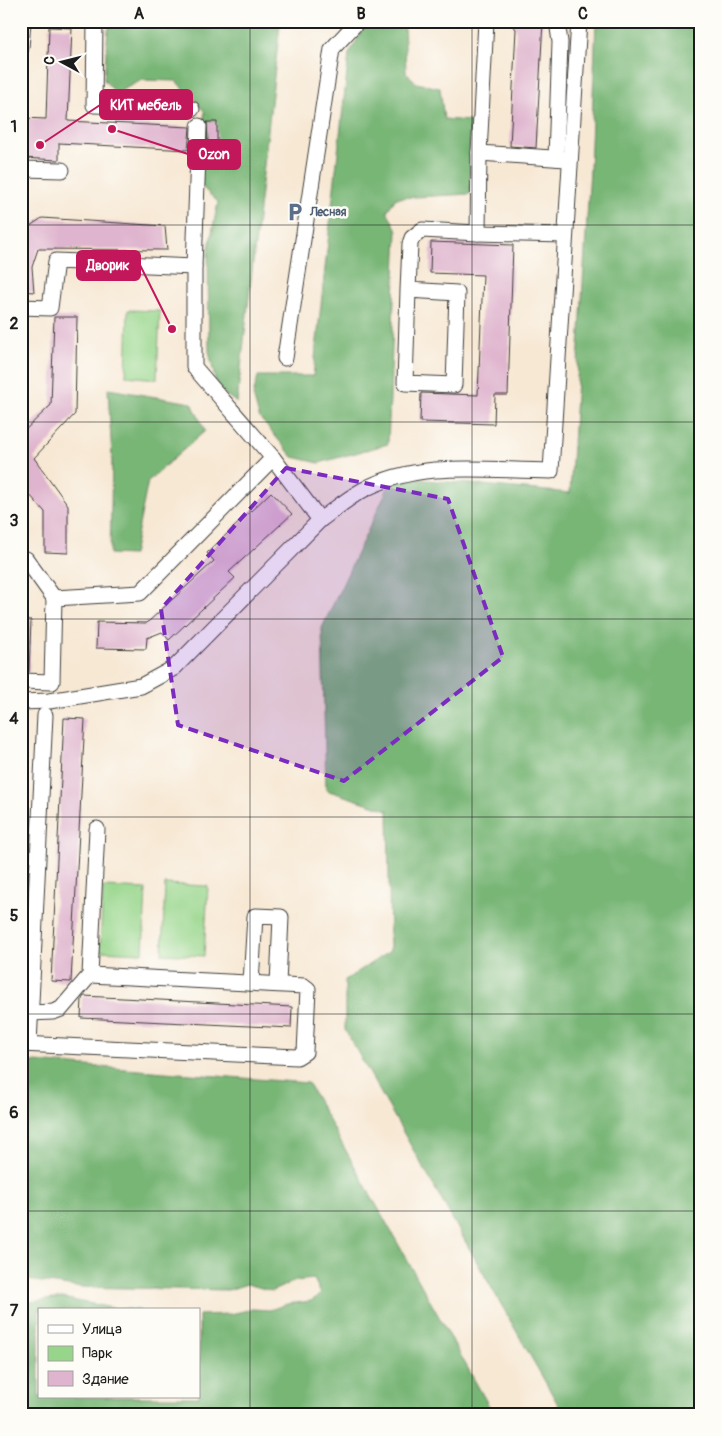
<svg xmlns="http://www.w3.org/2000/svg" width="722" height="1436" viewBox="0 0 722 1436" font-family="Pangolin,sans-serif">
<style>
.green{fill:#96d58a;stroke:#597853}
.forest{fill:#78b676;stroke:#4a6949}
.building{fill:#dfb4ce}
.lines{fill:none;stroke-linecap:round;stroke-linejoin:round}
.minor-casing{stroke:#3d3b38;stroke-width:17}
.minor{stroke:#fff;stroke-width:15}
.marked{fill:#7b2cbf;fill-opacity:0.2;stroke:#7b2cbf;stroke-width:4;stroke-dasharray:10 6;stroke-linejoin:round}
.grid{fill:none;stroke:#1c1c1c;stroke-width:1;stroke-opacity:0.55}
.labels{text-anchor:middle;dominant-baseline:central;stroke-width:5;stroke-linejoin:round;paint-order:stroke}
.service-label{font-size:12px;font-weight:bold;fill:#4e5e75;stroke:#fdfcf7;text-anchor:start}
.leader{fill:none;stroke:#c2185b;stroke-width:2}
.callout-dot{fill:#c2185b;stroke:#fdfcf7;stroke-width:2}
.callout{fill:#c2185b;stroke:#c2185b;stroke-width:2}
.callout-label{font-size:14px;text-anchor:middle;font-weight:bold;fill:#fff}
.neatline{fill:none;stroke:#1c1c1c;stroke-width:2}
.grid-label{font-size:16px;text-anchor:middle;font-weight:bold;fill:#1c1c1c}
</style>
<rect width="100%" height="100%" fill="#fdfcf7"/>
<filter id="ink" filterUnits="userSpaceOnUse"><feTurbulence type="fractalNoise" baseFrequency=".02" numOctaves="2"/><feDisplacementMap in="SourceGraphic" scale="10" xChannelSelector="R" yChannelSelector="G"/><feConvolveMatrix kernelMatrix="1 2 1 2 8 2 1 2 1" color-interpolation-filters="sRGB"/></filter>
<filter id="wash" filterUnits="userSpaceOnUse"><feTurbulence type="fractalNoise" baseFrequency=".0096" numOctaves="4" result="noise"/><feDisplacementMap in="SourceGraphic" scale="20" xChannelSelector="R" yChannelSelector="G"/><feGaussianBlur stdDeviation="1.12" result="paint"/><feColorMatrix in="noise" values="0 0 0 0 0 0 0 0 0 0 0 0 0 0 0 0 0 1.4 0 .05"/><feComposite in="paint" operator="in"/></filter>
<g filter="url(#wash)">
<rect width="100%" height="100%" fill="#f7e8d4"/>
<g class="green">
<path d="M128,310l32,1 -3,68 -31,-3z"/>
<path d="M165,884l43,2 -4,70 -42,-2z"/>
<path d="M103,887l43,2 -3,64 -43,-2z"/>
</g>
<g class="forest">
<path d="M113,21h158l9,3 -43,379 -20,-15 -8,-37 -1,-98 10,-51 -27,-25 14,-65 -29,-31 -34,-1 -26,13 -12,-13 4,-50z"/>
<path d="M368,21h36l2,51 10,11 24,5 4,31 26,2v73l-74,4 -9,13 10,19 -9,214 -69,19 -26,-6 -34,-40 -6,-22 5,-19h55l36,-322z"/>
<path d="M596,21h105v1394h-137l-219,-385v-50l45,-29 -2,-141 -62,-20 -4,-162 71,-151 177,16 20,-324z"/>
<path d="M108,389l84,14 13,28 -57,50 -15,74 -23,-1 2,-96z"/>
<path d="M21,1061l287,22 186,332h-473v-112l41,-5 45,9 33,3h-101v87h160v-82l32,-1 21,-5 18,1 17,-6 24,-3 10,-7 -7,-15 -18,2 -24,10 -25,-7 -19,6 -153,-3 -54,-8z"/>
</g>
<g id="blocks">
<g class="building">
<path d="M509,21h34l-7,127 -26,-2 6,-117z"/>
<path d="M49,27l23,1 -4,93 122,6 -2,23 -129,-7v17l-38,-2 1,-40 24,1z"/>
<path d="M207,122h10v22h-9z"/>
<path d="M42,218l123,8 2,24 -129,-1 -6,18 2,25 -13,-1v-59z"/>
<path d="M431,242l82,3 -5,150h-13l-1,29 -74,-2 1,-29 57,2 5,-120 -53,-2z"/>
<path d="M54,317h23l-2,97 -41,44 34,47v48l-23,-1v-40l-24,-27v-51l30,-29z"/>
<path d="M271,492l21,22 -63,58 6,6 -66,62 -7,-8 -15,6 -1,11 -50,-1 1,-26 50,1 67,-62 -7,-8z"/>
<path d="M21,619l10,1 -2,52h-8z"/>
<path d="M64,718l21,1 -14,263 -20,-1z"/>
<path d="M84,996l208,11 -1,21 -210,-10 1,-19z"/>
</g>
</g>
</g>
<g filter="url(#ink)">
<use href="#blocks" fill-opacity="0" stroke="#3d3b38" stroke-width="1"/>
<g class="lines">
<g class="minor-casing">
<g id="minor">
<path d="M95,21l-1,84 98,4"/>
<path d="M21,48l2,-27"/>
<path d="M479,153l87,6"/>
<path d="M556,158l4,-116 -3,-21"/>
<path d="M21,169l41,1"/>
<path d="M478,233l87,2"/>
<path d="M194,267l5,-141"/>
<path d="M408,290l-3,93 49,2 3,-92 -49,-3 2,-46 2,-6 10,-8 56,3 1,-80 7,-132"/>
<path d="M21,307l29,1 6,-47 138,6v100l79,91 -133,135 -86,5 -28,-39h-5"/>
<path d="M285,358l47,-309 26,-28"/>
<path d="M320,520c14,-10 28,-22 43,-30 59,-31 125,-19 188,-19l28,-450"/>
<path d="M21,681l31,1 2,-84"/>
<path d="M21,702l28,-1 92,-15 33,-18 146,-148 -47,-62"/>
<path d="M251,983l4,-67 26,1 -3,67"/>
<path d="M30,1013l23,-1 8,-3 29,-34 7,-146"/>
<path d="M21,1044l276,13 8,-5 3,-63 -4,-3 -214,-11"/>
<path d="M29,1044l16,-329"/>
</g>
</g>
<use href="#minor" class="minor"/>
</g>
</g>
<path class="marked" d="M286,468l162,31 55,158 -159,124 -166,-56 -17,-116z"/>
<path class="grid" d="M250,21v1394M472,21v1394M21,225h680M21,422h680M21,619h680M21,817h680M21,1014h680M21,1211h680"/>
<defs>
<g id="parking-bare" transform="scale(1.5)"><path d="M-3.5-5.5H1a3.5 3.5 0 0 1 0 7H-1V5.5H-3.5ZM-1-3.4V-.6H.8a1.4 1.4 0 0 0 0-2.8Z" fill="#5c6f8a" stroke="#fdfcf7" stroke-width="2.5" paint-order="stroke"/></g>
</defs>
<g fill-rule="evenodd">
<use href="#parking-bare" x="295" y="212"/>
</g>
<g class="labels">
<g class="service-label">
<text x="310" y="212">Лесная</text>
</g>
</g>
<path class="leader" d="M40 145L100 105M112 129L188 154M172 329L140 265"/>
<g class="callout-dot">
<circle cx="40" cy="145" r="5"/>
<circle cx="112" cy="129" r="5"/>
<circle cx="172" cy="329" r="5"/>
</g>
<g class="callout">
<rect x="100" y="90" width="92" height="29" rx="5"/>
<rect x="188" y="140" width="52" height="29" rx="5"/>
<rect x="77" y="251" width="63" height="29" rx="5"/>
</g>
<g class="callout-label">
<text x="146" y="110">КИТ мебель</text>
<text x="214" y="159">Ozon</text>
<text x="108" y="270">Дворик</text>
</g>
<rect width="722" height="1436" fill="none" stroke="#fdfcf7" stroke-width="55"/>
<rect x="38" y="1308" width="162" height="90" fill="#fdfcf7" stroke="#a3a29f"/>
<rect x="48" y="1325" width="25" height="8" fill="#ffffff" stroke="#a3a29f"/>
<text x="82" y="1334" font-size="15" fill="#1c1c1c">Улица</text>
<rect x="48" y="1346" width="25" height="15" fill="#96d58a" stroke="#a3a29f"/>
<text x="82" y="1358" font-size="15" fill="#1c1c1c">Парк</text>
<rect x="48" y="1371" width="25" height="15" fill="#dfb4ce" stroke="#a3a29f"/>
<text x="82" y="1384" font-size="15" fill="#1c1c1c">Здание</text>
<g transform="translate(62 62) rotate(277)" stroke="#fdfcf7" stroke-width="4" paint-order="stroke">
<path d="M0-4L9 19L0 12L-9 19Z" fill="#1c1c1c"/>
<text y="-8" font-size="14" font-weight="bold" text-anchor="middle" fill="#1c1c1c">С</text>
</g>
<rect x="28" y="28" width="666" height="1380" class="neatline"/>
<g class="grid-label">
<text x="139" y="19">A</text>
<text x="361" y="19">B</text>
<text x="583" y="19">C</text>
<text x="14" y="132">1</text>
<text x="14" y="329">2</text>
<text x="14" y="526">3</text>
<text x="14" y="724">4</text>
<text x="14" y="921">5</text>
<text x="14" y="1118">6</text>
<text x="14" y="1316">7</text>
</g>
</svg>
